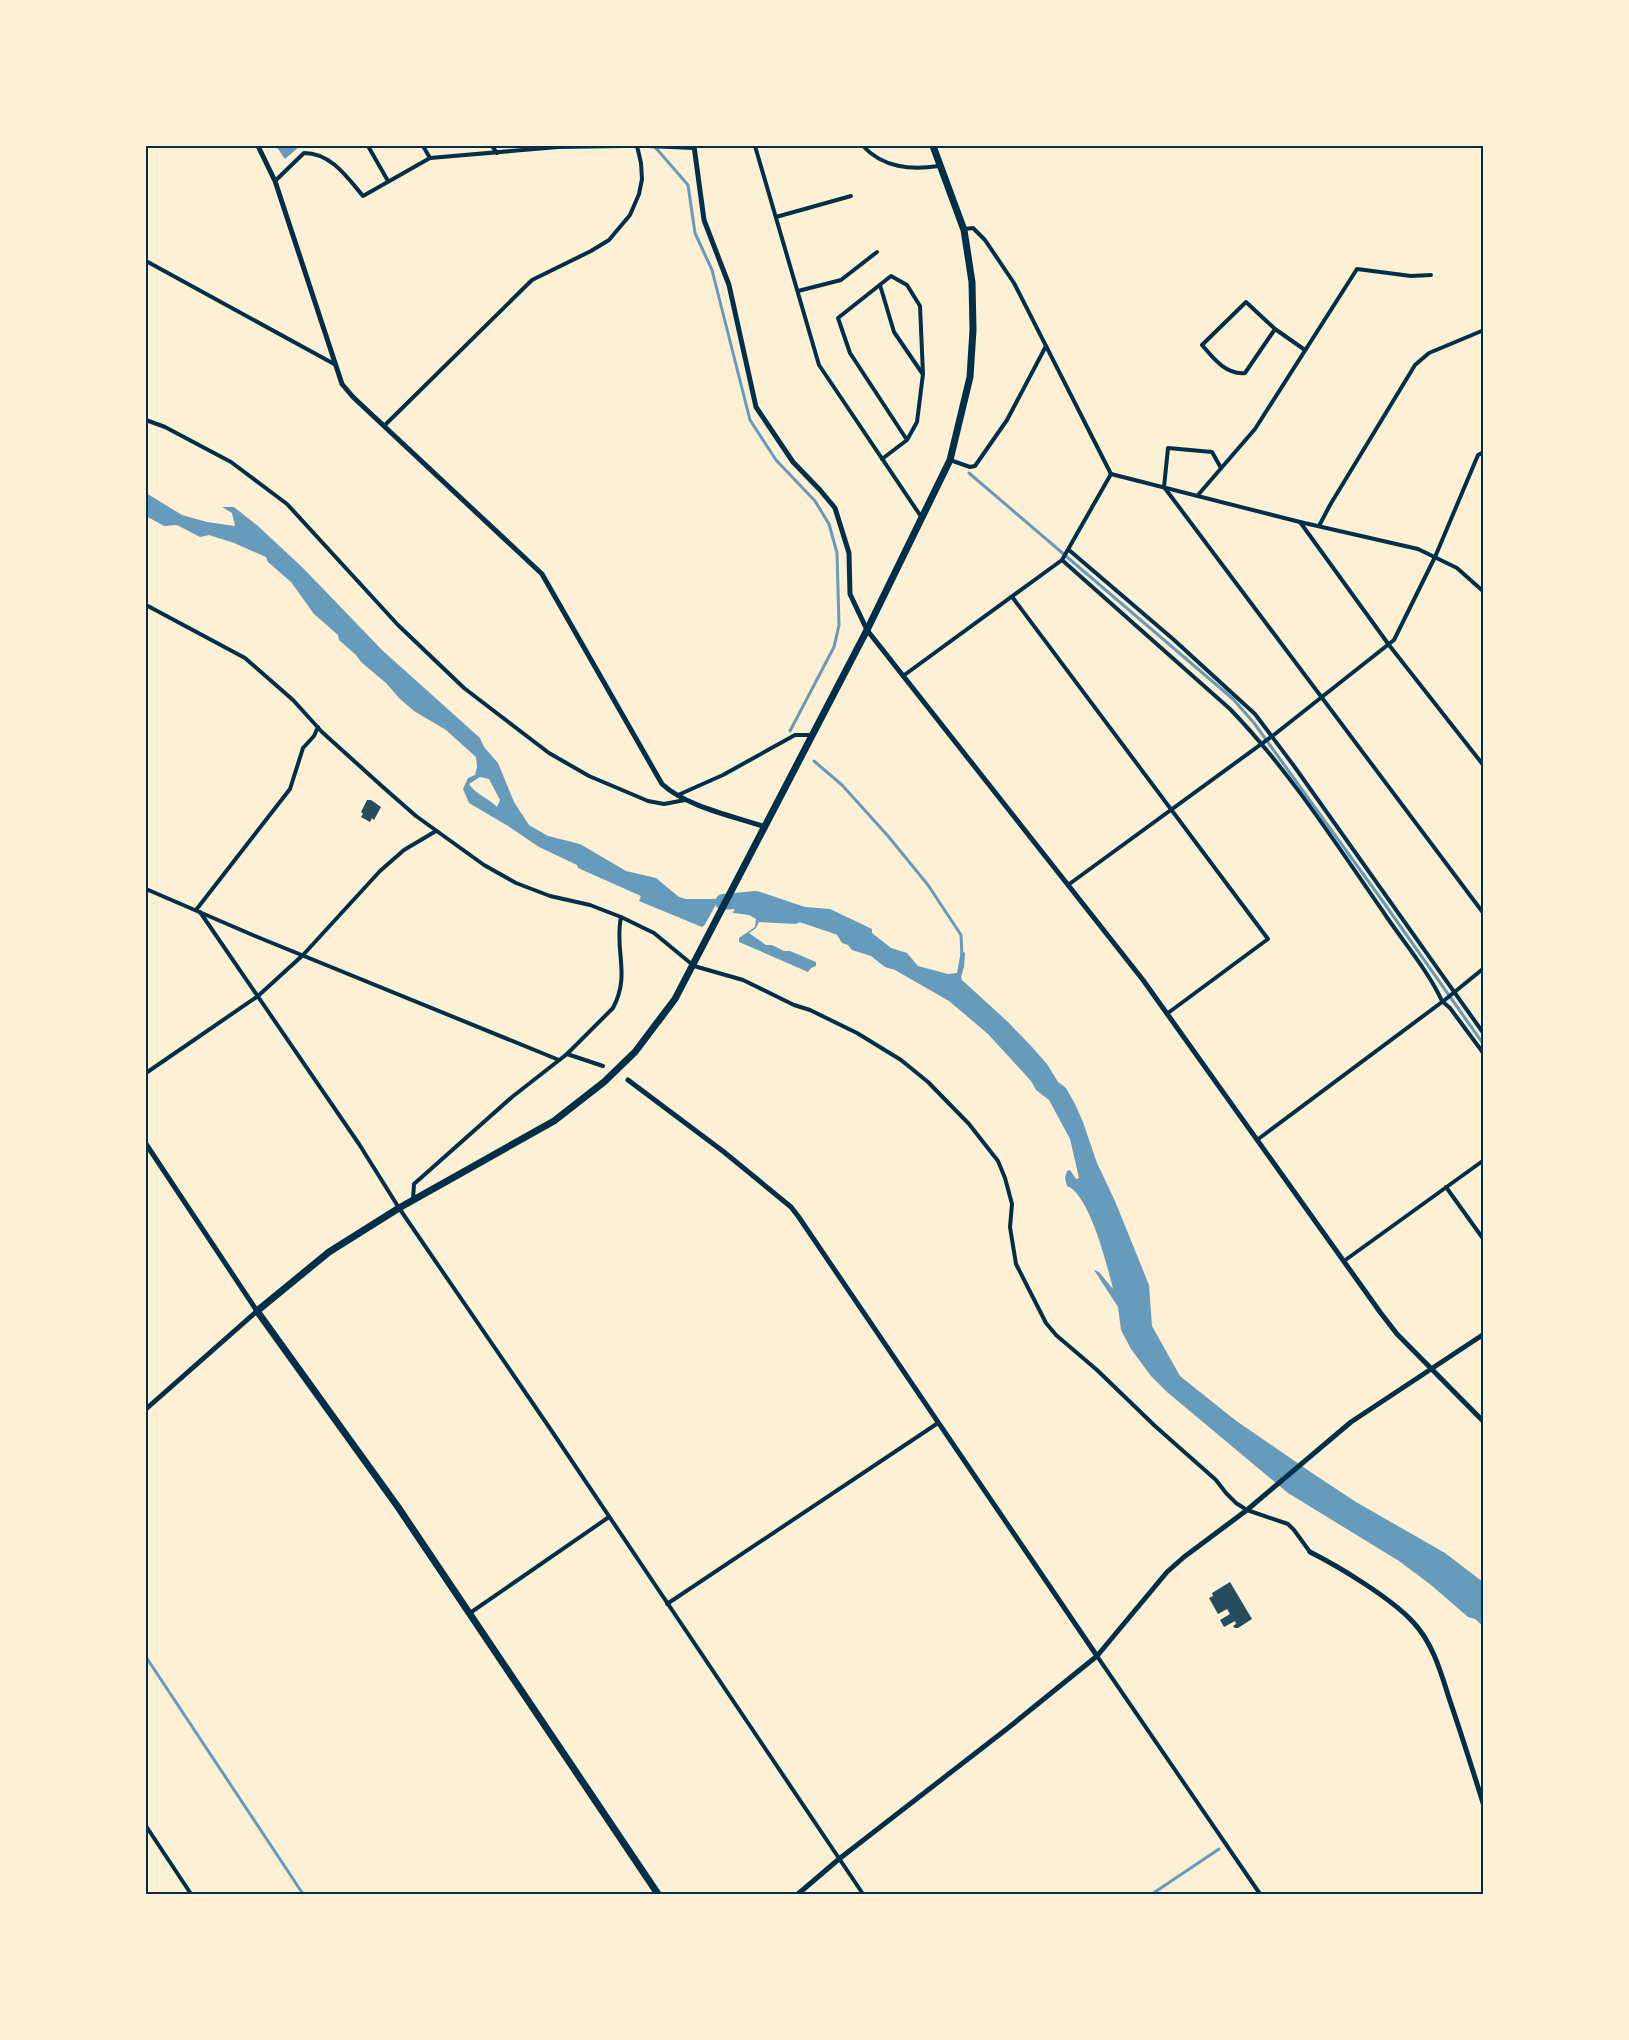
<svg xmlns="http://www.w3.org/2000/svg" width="1629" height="2040" viewBox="0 0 1629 2040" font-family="'IBM Plex Sans',sans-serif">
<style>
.water{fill:#669bbc;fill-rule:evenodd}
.pier{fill:#fdf0d5}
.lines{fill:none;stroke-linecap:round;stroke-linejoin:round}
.stream{stroke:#669bbc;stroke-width:3}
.river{stroke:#669bbc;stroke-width:16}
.building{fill:#264d5e}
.minor{stroke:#003049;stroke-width:4}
.tertiary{stroke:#003049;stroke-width:5}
.trunk{stroke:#003049;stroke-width:7}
.neatline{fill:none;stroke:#003049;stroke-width:2}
</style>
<rect width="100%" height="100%" fill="#fdf0d5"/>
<g class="water">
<path d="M276,146h24l-15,13z"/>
<path d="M146,493l36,22 25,7 28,4 -3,-13 -10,-6h12l24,19 46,43 78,81 98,88 4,9 14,16 16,39 15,23 19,11 32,8 46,27 30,7 23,19 7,2h54l15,4 75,6 42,20v4l19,15 16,5 11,13 30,8 9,-1 4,-22 4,2 -1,14 -3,10 1,3 46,42 24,25 15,17 11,18 8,6 9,16 8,18 14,41 18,38 34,84 3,41 28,50 55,44 77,53 44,29 89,51 38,29v44l-8,-7 -7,-2 -37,-32 -32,-24 -111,-68 -121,-101 -16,-16 -20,-27 -10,-19 -3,-23 -24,-37 5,2 14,17c-5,-21 -24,-96 -46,-103l-2,-8 2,-7 3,-1 6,9 3,-1 -9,-39 -21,-39 -13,-10 -5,-9 -43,-47 -39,-33 -54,-31 -10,-3 -14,-11 -19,-6 -4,-5 -6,-2 -13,-21h-29l-4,2 -37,-2 -3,6 -7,5 17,12h6l12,6h6l26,11v4l-5,2 -3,4 -69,-30v-4l16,-11 1,-8 -7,-4 -23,-3 -24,15 -63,-26 2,-5 -63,-28 -1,-3 -38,-18 -31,-21 -39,-23 -6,-14 5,-11 7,-3 2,-8 -1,-10 -30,-27 -32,-19 -14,-12 -14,-16 -25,-21 -5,-7 -17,-15 -1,-5 -24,-21 -23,-32 -23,-20 -2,-5 -32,-14 -25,-8 -9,2 -23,-12 -13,1 -18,-10zM480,777l9,2 11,21 -3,7c-8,-9 -21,-12 -28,-23z"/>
</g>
<path class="pier" d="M721,895l21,1 -11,20 -4,-1 -25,15z"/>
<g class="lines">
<g class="stream">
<path d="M655,147l33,38 7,48 17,37 38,150 26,40 39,41 14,23 8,29 2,72 -5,22 -44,84"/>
<path d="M969,473l264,226 21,24 130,180 100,142"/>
<path d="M814,761l28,24 46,51 40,49 33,50 1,21"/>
<path d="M146,1657l157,237"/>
<path d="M1152,1894l67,-45"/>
</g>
<path class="river" d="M723,902l33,-3 95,32"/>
</g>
<g class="building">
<path d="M367,800h4l10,7 -7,13 -2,-2 -2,4 -9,-5 2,-3 -2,-2z"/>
<path d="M1230,1582l22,37 -14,9h-3l-2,-2 3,-2 -1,-3 -11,6 -4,-7 10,-6 -3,-5 -9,5 -9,-16 4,-2 -1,-3z"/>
</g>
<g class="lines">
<g class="minor">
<path d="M368,146l20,35"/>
<path d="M423,146l7,12"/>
<path d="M492,146l5,7"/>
<path d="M648,146l46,2"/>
<path d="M755,146l64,219 103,153"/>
<path d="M863,146c20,22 48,24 76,20"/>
<path d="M275,181l29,-28c27,0 43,24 59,43l67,-38 128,-11 65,-1"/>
<path d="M776,217l75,-21"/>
<path d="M965,229l8,-1 12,12 29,43 97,191 189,48 118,27 39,19 27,24"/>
<path d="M146,261l190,104"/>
<path d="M880,285l14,47 28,41"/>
<path d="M798,291l43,-11 36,-28"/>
<path d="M1275,329l-30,44c-19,2 -32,-15 -43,-28l44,-43 29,27 30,21"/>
<path d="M146,420l19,7 66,35 56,42 111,121 66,63 85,65 40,23 59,25 16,3 21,-4"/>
<path d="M384,426l148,-146 59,-29 18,-11 21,-25 9,-21 3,-15 -1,-16 -4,-17"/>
<path d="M882,459l25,-19 10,-18 6,-48 -3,-68 -13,-21 -16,-9 -53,42 12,35 57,87"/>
<path d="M950,460l20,7 5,-1 32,-46 39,-74"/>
<path d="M1221,468l-9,-16 -44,-4 -4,39 320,427"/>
<path d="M1198,495l57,-66 102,-160 54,7 20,-1"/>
<path d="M1300,522l89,123 95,121"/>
<path d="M1319,526l11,-21 85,-140 14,-12 55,-23"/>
<path d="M1069,550l104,89 82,75 39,52 190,268"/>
<path d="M1062,560l168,149c59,61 106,135 154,204 18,27 45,59 58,88l8,7 34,46"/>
<path d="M1013,598l255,341 -100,74"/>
<path d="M146,605l99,53 48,42 29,32 62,56 32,28 68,49 32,18 34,13 40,9 31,12"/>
<path d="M903,676l159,-116 49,-86"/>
<path d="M678,795l45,-20 72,-40h17"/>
<path d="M1068,885l207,-151 119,-94 41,-83 43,-102 6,-3"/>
<path d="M146,889l109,47 304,124"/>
<path d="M196,910l94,-121 13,-41 11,-12 4,-9"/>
<path d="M200,912l159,232 40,64 150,219 314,467"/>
<path d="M567,1054l46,-46c18,-34 1,-57 8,-91l33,16 40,33 49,14 51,25 16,5 47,23 44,27 27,22 41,42 29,37 7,17 7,26 -2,23 6,37 30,59 10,12 41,35 58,56 61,54 10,13 10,10 11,7 41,14 6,6 16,22"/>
<path d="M146,1073l112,-77 45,-41 77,-84 24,-21 32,-19"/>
<path d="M1257,1140l189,-141 38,-31"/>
<path d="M1446,1187l38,53"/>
<path d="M413,1199l1,-15 98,-87 55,-43 36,12"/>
<path d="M1344,1261l140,-101"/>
<path d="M667,1604l271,-181"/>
<path d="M470,1613l139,-96"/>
<path d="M1097,1656l163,238"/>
<path d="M146,1826l45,68"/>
</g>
<g class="tertiary">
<path d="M258,146l17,35 67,203 11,13 189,177 120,210c25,23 71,32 103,43"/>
<path d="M694,146l10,74 25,65 27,122 37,55 27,28 15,18 14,45 1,41 17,36 276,350 237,332 17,22 87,88"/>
<path d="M628,1080l96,72 67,55 7,9 299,440"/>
<path d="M146,1144l111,167 -111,98"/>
<path d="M1310,1552c28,14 81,46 103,70 20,21 28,51 37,79 12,35 23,70 34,105"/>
<path d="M798,1894l41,-35 169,-131 89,-72 70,-84 17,-15 63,-47 104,-88 133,-88"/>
</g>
<path class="trunk" d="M658,1894l-260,-387 -141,-196 72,-59 70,-44 155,-87 50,-39 31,-30 40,-53 192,-369 83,-170 20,-83 3,-47 -1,-48 -8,-52 -31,-84"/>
</g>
<rect width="1629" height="2040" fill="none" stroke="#fdf0d5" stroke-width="294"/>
<rect x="147" y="147" width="1335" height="1746" class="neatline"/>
</svg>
